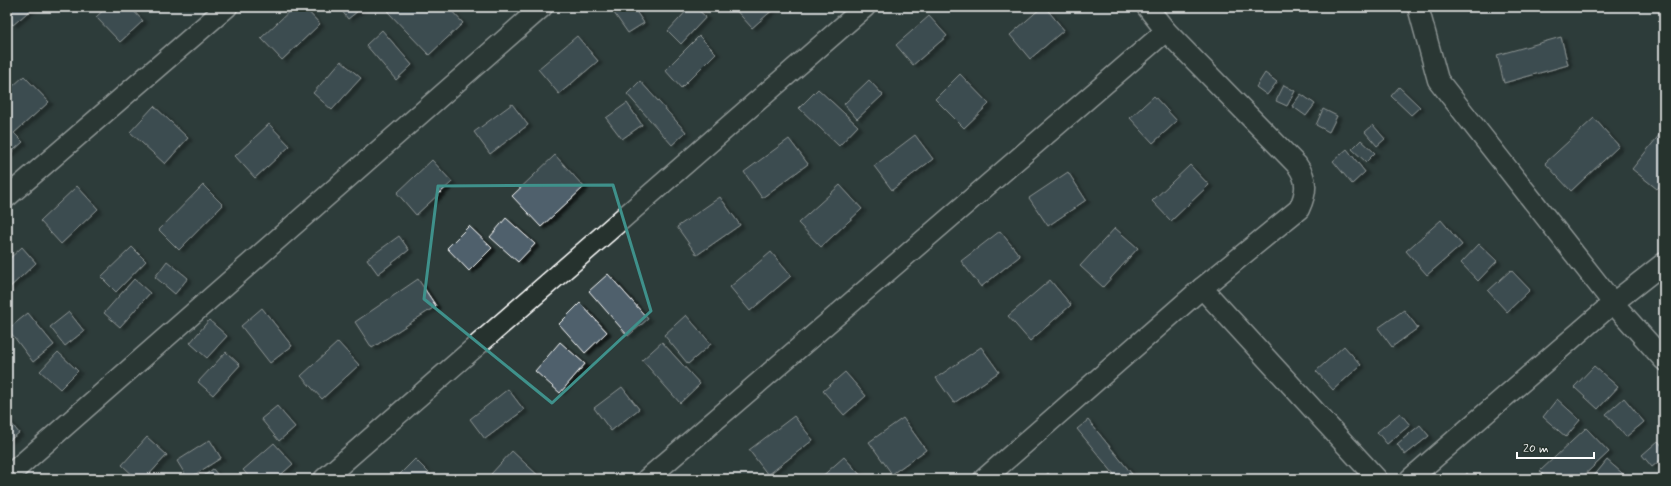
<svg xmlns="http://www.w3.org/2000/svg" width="1671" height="486" viewBox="0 0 1671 486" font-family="Mynerve,sans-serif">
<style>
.building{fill:#4f606c;stroke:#fff;filter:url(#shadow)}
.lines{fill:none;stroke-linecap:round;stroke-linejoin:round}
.street-casing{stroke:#fff;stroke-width:23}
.street{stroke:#26332d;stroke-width:20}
.marked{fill:none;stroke:#3f918b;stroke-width:3;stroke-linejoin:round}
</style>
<defs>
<filter id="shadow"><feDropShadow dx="4.5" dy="2.5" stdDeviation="1" flood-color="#0009"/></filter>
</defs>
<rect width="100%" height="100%" fill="#2e3c3a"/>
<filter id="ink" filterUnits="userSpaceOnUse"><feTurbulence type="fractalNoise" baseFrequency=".025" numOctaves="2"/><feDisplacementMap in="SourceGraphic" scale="8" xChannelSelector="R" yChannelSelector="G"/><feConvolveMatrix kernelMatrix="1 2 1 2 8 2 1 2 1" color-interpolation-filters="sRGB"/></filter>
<g filter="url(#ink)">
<g class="building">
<path d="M7,7h27l-21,18 -6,-7z"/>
<path d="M107,7h23l13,14 -23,21 -24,-25z"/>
<path d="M294,7h10l16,17 -38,36 -21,-22z"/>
<path d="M339,7h24l-15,12z"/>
<path d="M394,7h54l15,16 -34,32 -41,-43z"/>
<path d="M623,7h10l11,16 -16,10 -14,-20z"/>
<path d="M690,7h5l11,10 -25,27 -13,-13z"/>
<path d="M733,7h43l-24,21z"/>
<path d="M1042,7h3l19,23 -34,29 -20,-24z"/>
<path d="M1660,7h4v17h-1z"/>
<path d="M929,16l18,20 -34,29 -17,-20z"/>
<path d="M382,30l30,35 -16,15 -30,-35z"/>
<path d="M577,36l21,25 -39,33 -21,-25z"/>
<path d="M699,36l17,17 -35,35 -16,-18z"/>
<path d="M1561,37l7,28 -64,18 -7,-28z"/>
<path d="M341,61l20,17 -29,32 -19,-17z"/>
<path d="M1265,73l12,9 -10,13 -11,-8z"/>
<path d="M960,74l29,30 -25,24 -29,-29z"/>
<path d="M24,76l25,26 -35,31 9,9 -16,14v-75l5,6z"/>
<path d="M869,80l14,15 -26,24 -13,-15z"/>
<path d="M640,81l46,51 -14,13 -45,-51z"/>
<path d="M1284,85l11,6 -8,15 -11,-5z"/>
<path d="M1399,87l21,20 -9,8 -20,-19z"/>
<path d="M818,89l40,37 -19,20 -40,-38z"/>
<path d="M1301,94l14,10 -9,12 -14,-10z"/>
<path d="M1154,96l23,25 -24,22 -23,-25z"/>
<path d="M627,103l15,22 -20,14 -16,-21z"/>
<path d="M512,104l16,21 -38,29 -16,-22z"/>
<path d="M154,106l34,32 -23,26 -35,-32z"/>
<path d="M1323,109l14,7 -8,16 -13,-7z"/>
<path d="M1594,118l25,28 -48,45 -26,-28z"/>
<path d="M269,124l21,22 -35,32 -20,-22z"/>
<path d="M1373,125l12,14 -8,7 -12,-14z"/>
<path d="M1664,129v52l-7,8 -25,-20z"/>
<path d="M915,135l18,24 -41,31 -18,-24z"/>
<path d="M789,139l19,25 -46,34 -18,-26z"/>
<path d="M1361,140l14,13 -9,9 -14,-13z"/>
<path d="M1347,149l18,23 -13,12 -19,-23z"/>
<path d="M555,155l29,32 -43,40 -29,-31z"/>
<path d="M432,160l20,22 -36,33 -19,-22z"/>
<path d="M1190,165l19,20 -38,36 -19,-20z"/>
<path d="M1068,172l18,28 -38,26 -19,-28z"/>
<path d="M203,185l20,20 -44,45 -20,-20z"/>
<path d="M840,185l22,24 -41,38 -23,-24z"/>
<path d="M77,186l21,23 -37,35 -21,-23z"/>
<path d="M720,197l20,28 -43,30 -20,-28z"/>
<path d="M506,218l29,26 -17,18 -28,-25z"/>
<path d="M1441,220l21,25 -35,30 -21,-24z"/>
<path d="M469,226l23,22 -23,23 -22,-23z"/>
<path d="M1115,228l23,20 -35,39 -23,-21z"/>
<path d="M1000,231l20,25 -39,31 -20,-26z"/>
<path d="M399,236l10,14 -31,24 -11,-15z"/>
<path d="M1479,244l18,17 -19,20 -17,-18z"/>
<path d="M22,247l14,16 -29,27v-29z"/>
<path d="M132,247l14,14 -30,31 -15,-15z"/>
<path d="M771,252l20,24 -41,35 -20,-24z"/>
<path d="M167,261l21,17 -13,16 -20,-17z"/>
<path d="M1511,270l19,20 -23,22 -19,-21z"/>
<path d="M608,274l40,45 -20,17 -39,-45z"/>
<path d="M134,279l16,14 -30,34 -16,-14z"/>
<path d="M418,279l18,27 -64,42 -17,-26z"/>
<path d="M1050,280l21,25 -41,36 -22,-25z"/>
<path d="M580,303l27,29 -22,21 -26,-29z"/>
<path d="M262,308l30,38 -22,17 -29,-37z"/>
<path d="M1404,310l14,18 -26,19 -14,-19z"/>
<path d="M69,312l15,19 -19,15 -15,-19z"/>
<path d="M28,313l26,32 -21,17 -25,-33z"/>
<path d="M686,315l25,29 -23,20 -24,-29z"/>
<path d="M209,320l18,16 -20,22 -17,-15z"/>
<path d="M338,342l21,23 -37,34 -21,-23z"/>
<path d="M560,342l25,22 -25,29 -25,-22z"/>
<path d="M662,342l38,42 -20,19 -38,-43z"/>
<path d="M1344,346l17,19 -28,25 -17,-19z"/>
<path d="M981,347l18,25 -45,31 -18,-25z"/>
<path d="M58,352l20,19 -18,18 -20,-18z"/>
<path d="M226,352l14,13 -27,30 -15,-13z"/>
<path d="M1594,366l24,21 -20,22 -24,-22z"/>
<path d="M845,372l21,24 -22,19 -21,-24z"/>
<path d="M622,387l17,22 -28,22 -17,-23z"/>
<path d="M508,389l16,21 -39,29 -15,-20z"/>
<path d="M1624,398l20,24 -18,15 -20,-23z"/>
<path d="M1557,399l23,21 -14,17 -23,-20z"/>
<path d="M277,406l18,21 -16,14 -18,-22z"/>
<path d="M1400,413l10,12 -23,19 -10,-12z"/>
<path d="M794,416l19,24 -45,35 -19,-25z"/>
<path d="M7,418l12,15 -12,9z"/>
<path d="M903,418l23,32 -34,24 -23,-32z"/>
<path d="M1088,420l48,59h-18l-41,-50z"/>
<path d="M1420,425l9,11 -24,19 -8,-11z"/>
<path d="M1586,428l23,24 -29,27h-33l-7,-8z"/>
<path d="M147,437l20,18 -22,24h-8l-15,-14z"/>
<path d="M210,440l11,18 -33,21 -11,-18z"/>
<path d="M1658,441l6,7v9l-12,10 -10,-12z"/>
<path d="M274,443l19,21 -17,15h-25l-8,-9z"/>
<path d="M512,451l30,28h-46l-5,-5z"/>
<path d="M844,457l20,22h-45z"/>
<path d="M415,459l20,20h-40z"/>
<path d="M1607,460l22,19h-31l-4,-3z"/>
<path d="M213,469l8,10h-21z"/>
<path d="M1048,473l5,6h-12z"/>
<path d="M1467,473l6,6h-12z"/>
</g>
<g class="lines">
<g class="street-casing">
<g id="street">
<path d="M1147,7l19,24 131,134c11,15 10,27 2,44l-97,79 175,191"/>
<path d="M1418,7l20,73 175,223 51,57"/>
<path d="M7,197l220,-190"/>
<path d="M7,477l535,-470"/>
<path d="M324,479l541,-472"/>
<path d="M647,479l519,-448"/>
<path d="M984,479l218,-191"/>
<path d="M1410,479l203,-176 51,-40"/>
</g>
</g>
<use href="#street" class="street"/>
</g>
</g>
<path d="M0 0H1671V486H0ZM613,185l38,126 -99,92 -128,-104 14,-113z" fill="#2e3c3a" fill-opacity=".55" fill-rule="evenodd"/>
<path class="marked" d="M613,185l38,126 -99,92 -128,-104 14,-113z"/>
<rect width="1671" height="486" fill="none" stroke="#26332d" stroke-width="24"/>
<rect x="12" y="12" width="1647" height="462" fill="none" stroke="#fff" stroke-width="1.5" filter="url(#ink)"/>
<path d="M1517 452v6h77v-6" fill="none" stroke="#ffffff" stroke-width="2"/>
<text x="1523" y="452" font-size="12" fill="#ffffff" stroke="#26332d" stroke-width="3" paint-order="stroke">20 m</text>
</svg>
